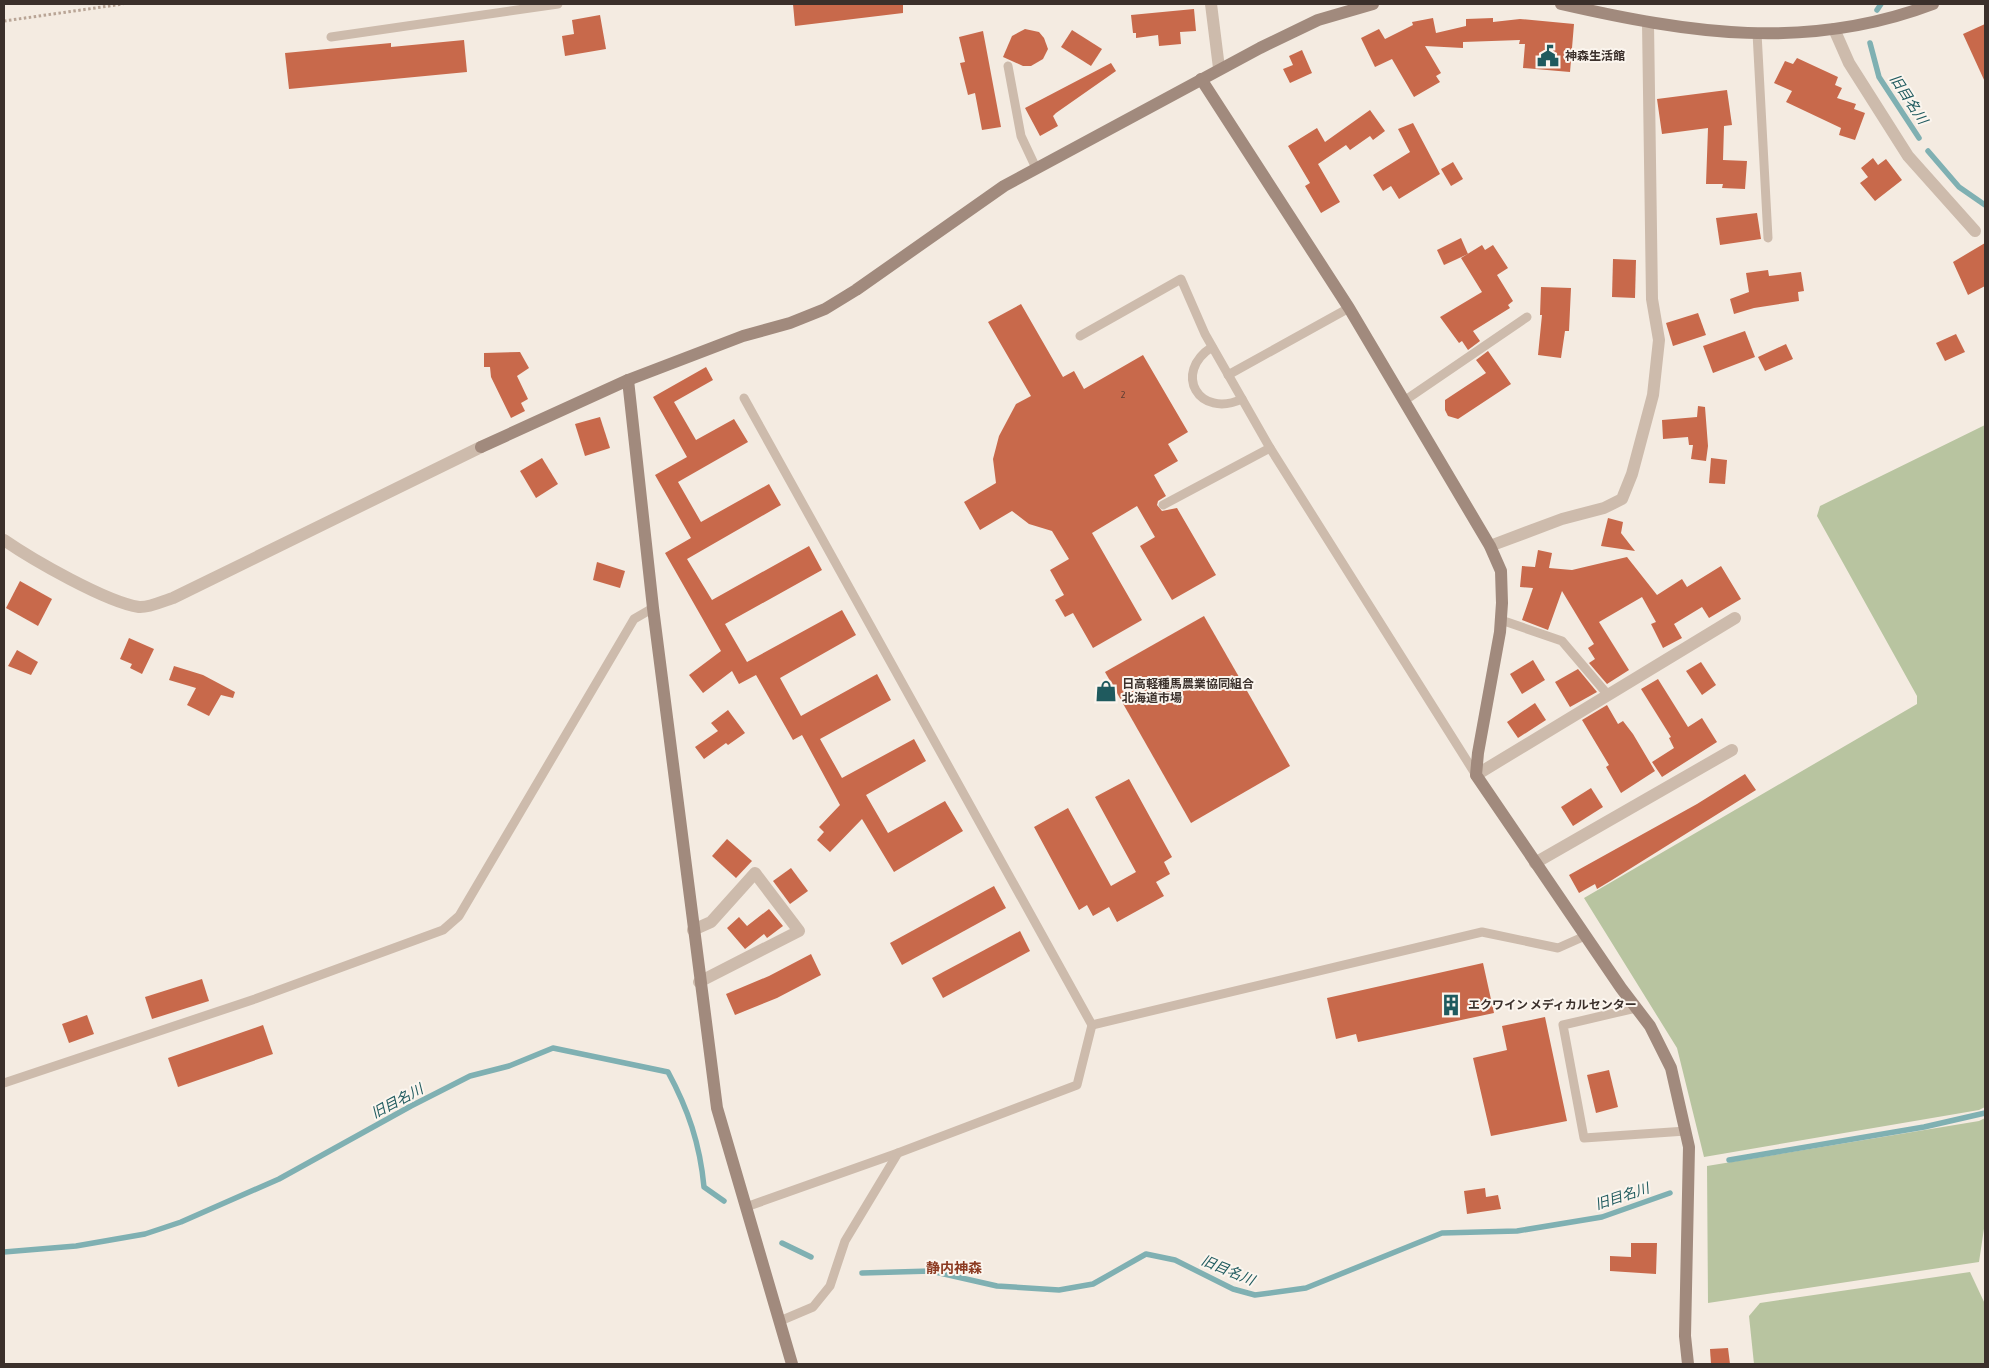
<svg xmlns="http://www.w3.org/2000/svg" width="1989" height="1368" viewBox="0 0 1989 1368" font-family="'Asap Condensed','Noto Sans JP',sans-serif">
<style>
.green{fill:#b8c4a0}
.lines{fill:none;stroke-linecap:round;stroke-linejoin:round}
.stream{stroke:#7fb0b2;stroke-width:5.5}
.building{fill:#c8694b}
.path{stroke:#b9a596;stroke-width:3;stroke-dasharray:2.5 2.5;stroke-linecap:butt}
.lane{stroke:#cdbbac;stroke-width:9}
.street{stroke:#cdbbac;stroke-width:12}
.secondary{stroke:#a18a7d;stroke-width:12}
.labels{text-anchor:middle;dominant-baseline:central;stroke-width:4;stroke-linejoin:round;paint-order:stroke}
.number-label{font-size:10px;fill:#5e3e33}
.poi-label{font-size:12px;font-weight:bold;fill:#3b302b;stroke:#fbf5ee;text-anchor:start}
.water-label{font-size:14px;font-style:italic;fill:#1f5a5e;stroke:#fbf5ee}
.neighbourhood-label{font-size:14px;font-weight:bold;fill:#8c3b22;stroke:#fbf5ee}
</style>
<rect width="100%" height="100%" fill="#f4ebe1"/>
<g class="green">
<path d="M1985,425v682l-6,3 -275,47 -27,-109 -93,-150 333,-194v-8l-100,-180 3,-10z"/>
<path d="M1985,1118v104l-6,40 -271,41 -1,-137 272,-45z"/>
<path d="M1970,1272l15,32v60h-231l-5,-48 11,-13z"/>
</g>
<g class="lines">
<g class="stream">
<path d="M1877,10l4,-6"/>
<path d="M1870,43l9,34 40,61"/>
<path d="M1928,151l31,36 26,18"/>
<path d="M1729,1160l195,-33 61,-14"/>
<path d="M782,1243l29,14"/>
<path d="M4,1252l72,-6 69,-12 36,-12 98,-43 132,-73 59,-30 39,-10 44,-18 115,24c20,37 32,72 36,115l20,14"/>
<path d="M862,1273l69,-2 66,15 62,4 34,-6 53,-30 29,6 58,29 22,6 51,-7 136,-55 75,-2 85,-14 68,-24"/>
</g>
</g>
<g class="building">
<path d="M793,4h110v9l-108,13z"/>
<path d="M1194,9l2,22 -16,1 1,12 -22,2 -1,-11 -22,3v-5h-3l-2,-18z"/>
<path d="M600,15l6,34 -41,7 -3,-20 12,-2 -2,-14z"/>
<path d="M1433,18l3,15 30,-7v-7l27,-1v4l27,-3 54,5 -4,48 -47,-4 2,-24h-6l1,-4 -57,2v6l-38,-2 16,27 -5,3 4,6 -26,15 -22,-38 -17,8 -14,-29 18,-9 6,10 28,-14 -1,-3z"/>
<path d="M1985,24v58l-22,-48z"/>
<path d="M1025,29l14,3 5,6 4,11 -5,10 -12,7h-8l-20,-9 9,-21z"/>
<path d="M1072,30l30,19 -11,17 -30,-19z"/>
<path d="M983,31l18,96 -19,3 -7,-37 -7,2 -8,-32 5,-1 -6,-25z"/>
<path d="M464,40l3,32 -178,17 -4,-36 106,-10v4z"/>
<path d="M1302,50l10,23 -22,10 -7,-14 10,-4 -4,-9z"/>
<path d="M1797,58l41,19 -3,8 7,3 -5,10 19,6 -2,5 11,4 -10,27 -16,-5 2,-7 -55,-26 6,-11 -18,-8 11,-22 8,3z"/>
<path d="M1111,63l5,8 -60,42 -3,3 5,10 -18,10 -15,-28z"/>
<path d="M1727,90l5,35 -8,1 -1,34 24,1 -2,28 -23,-1 1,-4h-17l2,-56 -46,6 -5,-35z"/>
<path d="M1370,110l15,21 -12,9 -3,-4 -20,14 -4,-5 -28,19 22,38 -19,11 -16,-27 5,-3 -22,-37 29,-18 8,14z"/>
<path d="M1413,123l27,51 -41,25 -8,-13 -8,5 -10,-16 37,-23 -12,-23z"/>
<path d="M1873,158l5,7 8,-6 16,21 -27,21 -15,-18 8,-6 -7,-9z"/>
<path d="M1453,162l10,17 -12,7 -10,-17z"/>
<path d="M1757,213l4,26 -41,6 -4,-27z"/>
<path d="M1461,238l7,16 -24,11 -7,-15z"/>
<path d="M1985,243v43l-17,9 -15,-33z"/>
<path d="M1482,245l3,5 8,-5 15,23 -11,7 16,26 -5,4 2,3 -37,23 7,10 -12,9 -6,-9 -3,2 -19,-26 42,-25 -21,-34z"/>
<path d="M1613,259l23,1 -1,38 -23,-1z"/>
<path d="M1768,270l1,6 32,-4 3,19 -6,1 1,9 -45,7 -20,6 -4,-15 19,-7 -3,-19z"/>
<path d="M1541,287l30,1 -2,43h-4l-4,27 -23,-3 4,-40h-2z"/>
<path d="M1021,304l42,73 11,-6 10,18 59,-34 45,77 -20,12 10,17 -24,14 12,21 -8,5 -1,4 5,6 15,-3 39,67 -44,25 -32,-54 15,-9 -18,-31 -45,27 50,87 -49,28 -20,-35 -8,4 -10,-17 9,-5 -14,-25 19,-11 -17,-28 -23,-7 -17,-13 -32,19 -16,-28 32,-19 -3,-24 6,-23 17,-32 15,-8 -43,-74z"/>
<path d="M1698,313l8,22 -33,11 -7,-23z"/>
<path d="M1745,331l10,26 -42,16 -10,-27z"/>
<path d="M1956,334l9,18 -20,9 -9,-18z"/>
<path d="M1786,344l7,15 -28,12 -7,-14z"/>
<path d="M1488,351l23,33 -53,35 -10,-3 -3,-6v-10l41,-27 -10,-13z"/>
<path d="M520,352l9,16 -12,8 11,23 -7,4 4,8 -14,7 -20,-41 -1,-10h-6v-14z"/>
<path d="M706,367l7,13 -39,22 22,38 38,-21 14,23 -70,40 23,40 68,-38 12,21 -94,54 25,41 97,-54 13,24 -97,54 22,38 95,-52 14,25 -76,43 21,38 76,-42 14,26 -71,39 22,39 72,-39 12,22 -60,34 22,38 57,-32 18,30 -69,41 -32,-53 -32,33 -13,-12 7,-8 -5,-5 21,-22 -38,-70 -9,5 -37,-65 -17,9 -7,-13 -29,22 -14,-18 32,-24 -56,-98 26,-15 -36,-63 32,-18 -34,-60z"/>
<path d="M1698,406l7,1 3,39 -2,15 -15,-2 2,-14h-4l-1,-8 -25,2 -1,-19 35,-3z"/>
<path d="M600,417l10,31 -25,8 -10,-32z"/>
<path d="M542,458l16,26 -22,14 -16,-27z"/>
<path d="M1711,458l16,2 -2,24 -16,-1z"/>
<path d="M1608,518l15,4 -2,11 14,18 -34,-5z"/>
<path d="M1538,550l14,3 -3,15 23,2 55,-13 30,38 25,-16 5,8 34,-21 20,33 -32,19 -7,-11 -28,17 8,14 -19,10 -12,-24 5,-2 -14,-25 -43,25 30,48 -22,14 -18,-21 6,-4 -7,-11 6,-4 -32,-53 -14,39 -26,-10 11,-32 -13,-1 2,-21 13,1z"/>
<path d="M597,562l28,9 -5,17 -27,-8z"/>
<path d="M20,581l32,18 -14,27 -32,-18z"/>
<path d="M1204,616l86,150 -99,57 -86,-151z"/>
<path d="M129,638l25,11 -12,25 -12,-6 2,-4 -12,-5z"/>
<path d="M17,650l21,12 -7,13 -23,-9z"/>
<path d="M1533,660l12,20 -23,14 -12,-20z"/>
<path d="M1701,662l15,23 -14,10 -16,-24z"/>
<path d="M174,666l29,9 32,17 -2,6 -12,-3 -12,21 -22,-11 9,-17 -27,-8z"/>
<path d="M1578,669l19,23 -27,15 -15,-25z"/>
<path d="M1658,679l30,48 14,-9 15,24 -55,35 -10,-15 22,-14 -5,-10 2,-1 -30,-48z"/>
<path d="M1535,703l11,17 -28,18 -11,-16z"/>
<path d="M1607,705l11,19 5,-3 10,13 22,37 -34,22 -15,-26 3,-2 -27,-45z"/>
<path d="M728,710l17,23 -17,12 -2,-2 -22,16 -9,-12 23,-16 -7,-8z"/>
<path d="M1745,774l11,16 -144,90 -15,9 -2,-5 -16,9 -10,-18 128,-71z"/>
<path d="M1129,779l43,78 -8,5 6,12 -14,8 8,14 -47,26 -8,-15 -16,9 -6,-11 -8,5 -45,-83 34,-19 43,78 25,-14 -41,-75z"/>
<path d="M1591,788l12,19 -30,19 -12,-19z"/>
<path d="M727,839l25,22 -16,17 -24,-22z"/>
<path d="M791,868l17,23 -18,13 -17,-23z"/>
<path d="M994,886l12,22 -104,57 -12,-22z"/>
<path d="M769,909l14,17 -16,12 -3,-4 -19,15 -18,-21 12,-11 8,9z"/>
<path d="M1020,931l10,20 -87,47 -11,-20z"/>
<path d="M811,954l10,21 -44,23 -42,17 -9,-21 43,-18z"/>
<path d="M1483,963l11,50 -136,29 -2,-8 -20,5 -9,-41z"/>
<path d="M202,979l7,22 -57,18 -7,-22z"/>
<path d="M87,1015l7,19 -25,9 -7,-19z"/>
<path d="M1545,1017l22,104 -76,15 -18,-78 34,-8 -5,-24z"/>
<path d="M263,1025l10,29 -95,33 -10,-29z"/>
<path d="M1609,1070l9,37 -22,6 -9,-38z"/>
<path d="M1485,1188l1,9 12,-2 3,14 -34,5 -3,-23z"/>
<path d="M1631,1243h26l-1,31 -46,-3v-15l21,1z"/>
<path d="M1728,1348l2,16h-19l-1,-15z"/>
</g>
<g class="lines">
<path class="path" d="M4,21l119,-17"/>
<g class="lane">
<path d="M1757,33l11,205"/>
<path d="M331,37l227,-33"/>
<path d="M1008,66l13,70 15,32"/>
<path d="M1080,336l101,-57 24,55 65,114"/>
<path d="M1212,347c-40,26 -13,72 30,52"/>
<path d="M1228,375l121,-67"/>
<path d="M744,398l348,627 390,-93 76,16 27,-12"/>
<path d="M1404,401l123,-84"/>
<path d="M1163,505l107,-57 206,327"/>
<path d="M1501,620l61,21 46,54"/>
<path d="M1636,1008l-73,17 21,113 102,-7"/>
<path d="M4,1083l251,-84 188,-69 16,-14 175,-297 19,-11"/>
<path d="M746,1207l152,-54"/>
<path d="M780,1321l33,-14 17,-21 15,-45 53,-88 179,-68 15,-60"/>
</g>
<g class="street">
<path d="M1211,4l8,64"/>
<path d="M1834,29l15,34 59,93 67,75"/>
<path d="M4,540c29,20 102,62 135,67 10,1 24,-6 34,-9l308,-151"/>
<path d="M1490,546l72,-27 42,-11 18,-9 10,-25 21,-79 6,-55 -7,-41 -4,-276"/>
<path d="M1476,775l259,-157"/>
<path d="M1535,863l197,-113"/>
<path d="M693,930l18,-8 44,-49 44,58 -100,51"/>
</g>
<g class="secondary">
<path d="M1561,4c127,29 246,48 372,0"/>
<path d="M1201,79l148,229 141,238 11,25 1,32 -2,29 -22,121 -2,22 145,213 29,38 21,42 18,79 -4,189 3,28"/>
<path d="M628,380l25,228 64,500 75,256"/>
<path d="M481,447l147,-67 115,-44 47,-13 35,-14 31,-19 148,-104 256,-138 58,-28 55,-16"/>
</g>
</g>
<defs>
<g id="civic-bare" transform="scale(1.725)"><path d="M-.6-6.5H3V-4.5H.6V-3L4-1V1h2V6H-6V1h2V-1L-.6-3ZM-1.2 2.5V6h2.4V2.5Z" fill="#1f5a5e" stroke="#fbf5ee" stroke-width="2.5" paint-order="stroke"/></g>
<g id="shop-bare" transform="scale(1.725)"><path d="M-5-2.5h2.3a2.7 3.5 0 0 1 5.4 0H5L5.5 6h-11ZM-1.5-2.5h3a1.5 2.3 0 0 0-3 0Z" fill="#1f5a5e" stroke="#fbf5ee" stroke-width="2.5" paint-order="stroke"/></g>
<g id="building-bare" transform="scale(1.725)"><path d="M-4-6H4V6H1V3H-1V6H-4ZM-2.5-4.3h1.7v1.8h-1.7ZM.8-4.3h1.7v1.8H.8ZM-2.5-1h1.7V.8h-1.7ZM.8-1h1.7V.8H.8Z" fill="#1f5a5e" stroke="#fbf5ee" stroke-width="2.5" paint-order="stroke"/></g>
</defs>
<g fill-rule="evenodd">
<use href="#civic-bare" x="1548" y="56"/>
<use href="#shop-bare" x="1106" y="691"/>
<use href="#building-bare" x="1451" y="1005"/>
</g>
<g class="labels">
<g class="number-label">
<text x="1123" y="394">2</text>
</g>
<g class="poi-label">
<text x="1565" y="56">神森生活館</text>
<text x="1122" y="684">日高軽種馬農業協同組合<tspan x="1122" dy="14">北海道市場</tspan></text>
<text x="1468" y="1005">エクワイン メディカルセンター</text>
</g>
<g class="water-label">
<text transform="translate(1909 99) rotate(57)">旧目名川</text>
<text transform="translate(397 1101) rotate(-28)">旧目名川</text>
<text transform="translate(1622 1196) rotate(-18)">旧目名川</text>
<text transform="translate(1228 1270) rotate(23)">旧目名川</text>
</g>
<g class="neighbourhood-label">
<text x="954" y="1268">静内神森</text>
</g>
</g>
<rect width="1989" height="1368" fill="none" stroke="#3b302b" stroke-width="10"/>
</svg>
